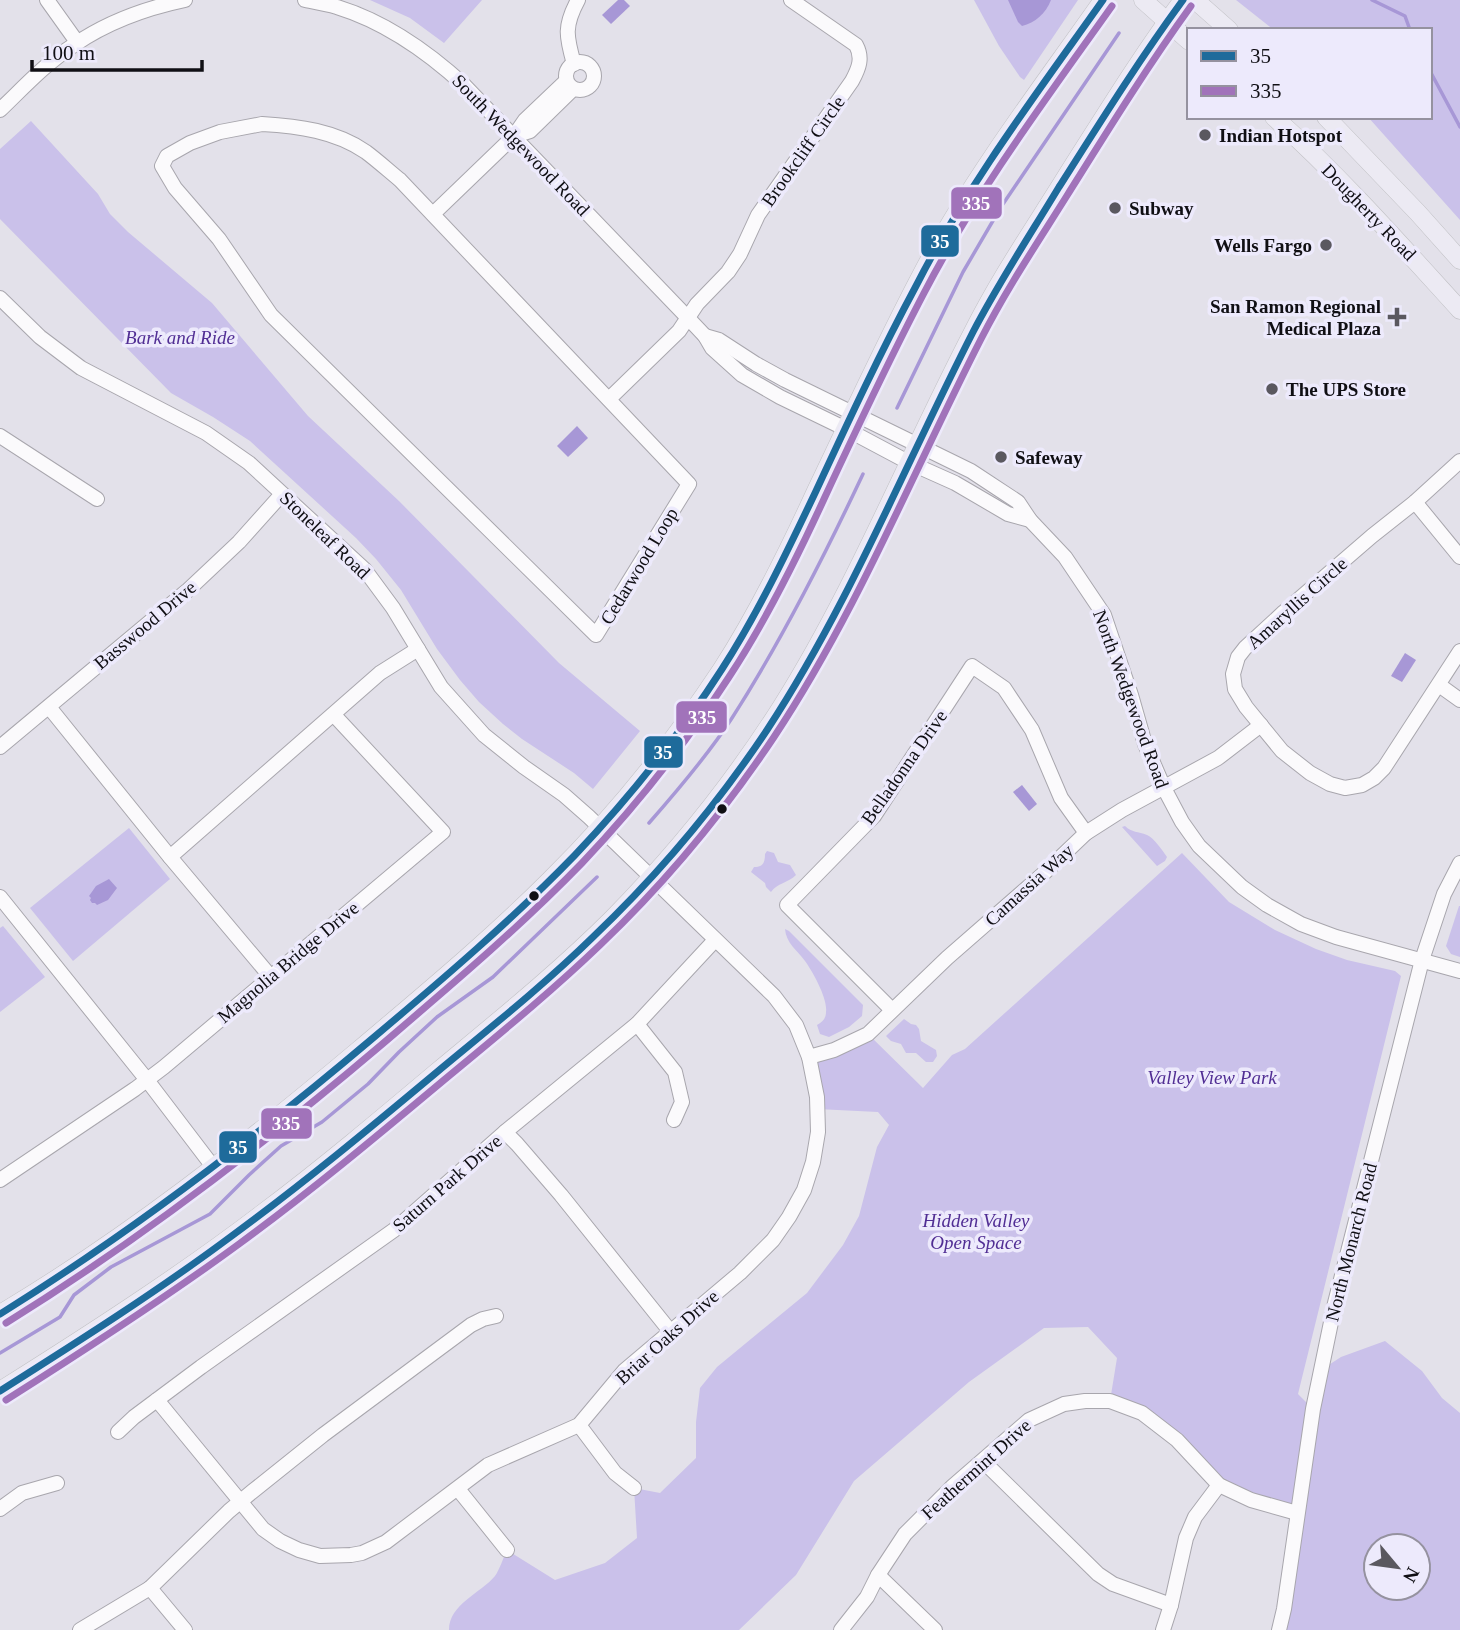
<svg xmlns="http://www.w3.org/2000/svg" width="1460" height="1630" viewBox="0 0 1460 1630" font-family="Georgia,serif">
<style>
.green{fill:#cac1ea;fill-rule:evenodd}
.water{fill:#a797d6}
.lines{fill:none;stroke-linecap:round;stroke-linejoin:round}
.stream{stroke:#a797d6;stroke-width:3.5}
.minor-casing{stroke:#a8a6ad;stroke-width:16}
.major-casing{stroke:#c0c0c4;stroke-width:19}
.minor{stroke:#fbfafc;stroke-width:14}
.major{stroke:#eceaf3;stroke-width:18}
.bus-1-casing{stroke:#edeafc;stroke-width:12}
.bus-2-casing{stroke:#edeafc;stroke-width:12}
.bus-1{stroke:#1e6b9b;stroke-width:7}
.bus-2{stroke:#a173ba;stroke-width:7}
.poi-dot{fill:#5a585f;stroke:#edeafc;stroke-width:2.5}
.bus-dot{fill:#100f14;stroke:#edeafc;stroke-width:2.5}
.labels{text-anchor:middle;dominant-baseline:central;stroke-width:7;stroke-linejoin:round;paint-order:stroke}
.poi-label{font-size:19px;font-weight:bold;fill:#100f14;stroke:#edeafc;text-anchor:start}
.street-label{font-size:19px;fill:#100f14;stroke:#edeafc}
.park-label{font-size:19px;font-style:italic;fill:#512e94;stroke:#edeafc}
.line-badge{stroke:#edeafc;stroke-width:2.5}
.badge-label{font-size:19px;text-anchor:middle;font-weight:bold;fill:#fff}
</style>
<rect width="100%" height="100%" fill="#e3e1ea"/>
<g class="green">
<path d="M370,0h112l-38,43 -34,-25z"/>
<path d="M974,0h104l-54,80 -4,-3 -21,-31z"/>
<path d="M1236,0h224v220l-92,-103h62v-87h-156z"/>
<path d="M31,121l67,73 12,20 18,18 84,71 96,113 91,85 160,162 81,68 -47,58 -19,-16 -52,-34 -19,-15 -24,-22 -19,-22 -23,-31 -36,-59 -25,-31 -20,-21 -106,-97 -37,-24 -42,-24 -171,-174v-70z"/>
<path d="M1125,826c7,7 13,5 22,9 7,3 16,16 20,22l-2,4 -8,5 -35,-39z"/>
<path d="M129,828l41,51 -97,82 -43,-53z"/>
<path d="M767,851l7,2 4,9 12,3 6,10c-8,8 -19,8 -25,17l-5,-5 -1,-4 -14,-11 3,-5c9,0 11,-4 11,-13z"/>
<path d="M1182,853l47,49 46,28 41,19 31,11 48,11 6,5 -103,418 15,15 8,-39 20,-13 44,-16 37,30 20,27 18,15v217h-181l18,-116 -78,-29 -42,-45 -67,-39 7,-43 -29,-31 -44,1 -75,54 -115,99 -58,94 -57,55h-290c0,-26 32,-37 46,-54 5,-7 8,-18 12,-26l48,30 50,-17 32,-25 -3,-50 26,5 36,-35v-36l4,-34 17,-21 90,-74 36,-48 16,-29 18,-69 12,-22 -11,-13 -61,-3 -8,-52 59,-23 55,54 29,-33 13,-6zM1376,1546h42v42h-42z"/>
<path d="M1459,906h1v51l-9,-3 -5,-8z"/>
<path d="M3,926l42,51 -45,35v-84z"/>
<path d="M785,929l4,2 74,74 -1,11 -13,11 -20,10 -9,-3 -3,-9c5,-3 9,-6 9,-13 2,-13 -13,-40 -21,-51 -8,-11 -19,-18 -20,-32z"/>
<path d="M904,1019l7,5 5,1 3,4 2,12 15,9 1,6 -4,6h-7l-10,-9h-10l-5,-9 -10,-3 -5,-5z"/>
</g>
<g class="water">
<path d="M618,0h6l6,6 -19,18 -9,-9z"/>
<path d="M1008,0h43c-5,13 -16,23 -29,26l-4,-4z"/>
<path d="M577,426l11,12 -20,19 -11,-11z"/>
<path d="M1405,653l11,7 -14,22 -11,-6z"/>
<path d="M1022,785l15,19 -8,7 -16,-19z"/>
<path d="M109,879l8,9 -9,12 -11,5 -2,-2h-3l-2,-3 1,-2 -2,-2 7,-10z"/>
</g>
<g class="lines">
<g class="stream">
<path d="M1372,0l33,16 5,14"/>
<path d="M1430,71l30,56"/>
<path d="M897,408l66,-136 38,-65 118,-174"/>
<path d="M649,823c29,-33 59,-68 83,-105 50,-78 92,-161 131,-244"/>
<path d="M0,1353l60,-36 14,-22 37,-28 99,-53 39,-39 32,-29 41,-24 46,-38 31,-32 38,-35 56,-40 104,-100"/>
</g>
<g class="minor-casing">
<g id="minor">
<path d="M47,0l30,42"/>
<path d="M305,0c10,2 21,4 32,7 49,15 91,45 128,79l223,232 17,18 7,12 30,27 38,22 66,32 62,33 47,21 53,31 22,6"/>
<circle cx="580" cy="76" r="14"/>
<path d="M574,64c-8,-28 -10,-38 4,-64"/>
<path d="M0,110c24,-23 46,-47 74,-65 32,-22 73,-37 111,-45"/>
<path d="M262,124c36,2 74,7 104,28 12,9 23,19 34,28l289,304 -93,151 -325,-320 -52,-76 -44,-51 -13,-22 5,-10 23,-13 30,-11z"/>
<path d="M514,136l16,-5 43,-42"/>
<path d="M433,214l81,-78 11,-16 41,-39"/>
<path d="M0,298l40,39 41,31 125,65 43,30 116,107 28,38 48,79 43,48 40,32 40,28 25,22 185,179 22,29 13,32 8,40 1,35 -5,30 -9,28 -15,27 -16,23 -33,33 -115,97 -46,55 -91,40 -102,77 -24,11 -11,2 -31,1 -21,-6 -19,-9 -17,-12 -106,-129"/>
<path d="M705,336l14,4 37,24 29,16 186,91 47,31 12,18 35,37 39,58 27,80 14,49 19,44 18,34 17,24 43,41 25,18 34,19 35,13 124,34"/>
<path d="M609,399l70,-68 18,-27 31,-32 12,-18 18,-39 94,-134c7,-13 11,-23 4,-36l-65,-45"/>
<path d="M0,436l97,63"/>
<path d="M1460,461l-45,41 -43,34 -88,76 -39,36 -7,9 -5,17 2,15 11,18 36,44 28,22 20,11 15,4 17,-3 12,-7 10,-10 76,-117"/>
<path d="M1415,502l45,55"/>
<path d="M1439,685l21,15"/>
<path d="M49,707l121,150 100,119"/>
<path d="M0,747l187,-156 52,-49 43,-48"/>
<path d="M170,857l210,-184 38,-24"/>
<path d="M0,897l147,183 67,88"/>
<path d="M892,1010l-105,-105 87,-89 98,-150 32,22 28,42 29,68 25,35"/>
<path d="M637,1024l38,48 7,30 -8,18"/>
<path d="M809,1057l25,-7 34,-16 79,-76 95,-83 44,-42 36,-23 96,-52 43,-33"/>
<path d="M505,1132l12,12 44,51 109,136"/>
<path d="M0,1180l135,-91 29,-22 279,-235 -109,-117"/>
<path d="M579,1425l36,48 19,15"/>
<path d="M118,1432l16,-15 67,-50 193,-137 111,-98 132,-108 78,-84"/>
<path d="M983,1461l115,113 15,10 58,21"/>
<path d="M458,1489l49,61"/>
<path d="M0,1509l22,-16 35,-10"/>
<path d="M878,1575l57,55"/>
<path d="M150,1588l35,42"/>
<path d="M80,1630l70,-42 79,-77 24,-20 70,-56 148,-110 12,-6 13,-3"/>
<path d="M841,1630l26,-33 11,-22 27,-41 48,-48 76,-66 35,-16 21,-3h25l32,12 35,27 42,45 32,15 46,13"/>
<path d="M1163,1630l8,-25 15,-67 9,-21 24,-32"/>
<path d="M1279,1630l5,-21 29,-200 22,-106 87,-343 22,-66 16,-31"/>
</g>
</g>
<g class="major-casing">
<g id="major">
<path d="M1143,0l46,41"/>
<path d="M1195,0l34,30"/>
<path d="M1274,117c67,60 126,127 186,193"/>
<path d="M1326,117l92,96 42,47"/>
<path d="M0,1314c129,-77 246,-169 360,-265 65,-55 130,-109 190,-169 65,-64 122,-135 172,-211 36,-56 66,-117 94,-178 38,-79 74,-159 116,-236 49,-89 113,-172 171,-255"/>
<path d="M0,1391c89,-56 179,-114 263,-178 60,-45 117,-93 174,-141 60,-50 121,-99 176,-154 63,-64 121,-136 169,-212 74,-118 127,-251 191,-374 28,-56 64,-108 96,-160 37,-58 73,-117 114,-172"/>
</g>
</g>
<use href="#minor" class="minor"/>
<use href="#major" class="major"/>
<g class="bus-1-casing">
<g id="bus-1">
<path d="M0,1314c132,-82 255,-176 373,-276 70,-59 139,-118 202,-183 54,-57 104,-119 147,-186 36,-56 65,-117 94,-178 32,-69 64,-138 100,-205 52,-102 121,-193 187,-286"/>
<path d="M0,1391c79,-50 158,-100 233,-156 71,-52 137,-107 204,-163 53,-44 107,-87 156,-135 65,-62 124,-132 174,-207 82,-125 138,-265 206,-398 26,-50 57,-97 86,-145 40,-63 80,-127 124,-187"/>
</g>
</g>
<g class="bus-2-casing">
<g id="bus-2">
<path d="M6,1323c132,-82 255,-176 374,-277 69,-59 139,-118 202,-183 54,-57 104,-120 147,-186 37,-56 67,-117 95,-178 32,-69 65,-139 100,-206 53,-102 122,-194 188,-287"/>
<path d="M6,1400c79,-50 158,-101 233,-156 71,-52 138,-108 205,-164 53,-44 106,-87 156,-135 65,-62 124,-133 174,-208 83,-125 139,-265 207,-398 26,-51 57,-97 87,-145 40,-64 79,-127 123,-188"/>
</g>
</g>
<use href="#bus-1" class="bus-1"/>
<use href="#bus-2" class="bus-2"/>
</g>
<g class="poi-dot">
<circle cx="1205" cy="135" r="7"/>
<circle cx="1115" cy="208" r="7"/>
<circle cx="1326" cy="245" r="7"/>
<path d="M1393.5 306.5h7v7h7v7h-7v7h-7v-7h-7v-7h7z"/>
<circle cx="1272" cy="389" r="7"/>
<circle cx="1001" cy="457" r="7"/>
</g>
<g class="bus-dot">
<circle cx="722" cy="809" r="6"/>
<circle cx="534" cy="896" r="6"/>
</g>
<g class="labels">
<g class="poi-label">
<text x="1219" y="135">Indian Hotspot</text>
<text x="1129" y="208">Subway</text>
<text x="1312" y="245" text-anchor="end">Wells Fargo</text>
<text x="1381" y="306" text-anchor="end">San Ramon Regional<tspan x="1381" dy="22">Medical Plaza</tspan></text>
<text x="1286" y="389">The UPS Store</text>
<text x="1015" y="457">Safeway</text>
</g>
<g class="street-label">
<text transform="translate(521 145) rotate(46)">South Wedgewood Road</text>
<text transform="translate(803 151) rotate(-55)">Brookcliff Circle</text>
<text transform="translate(1369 212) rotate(46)">Dougherty Road</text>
<text transform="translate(325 535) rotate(44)">Stoneleaf Road</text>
<text transform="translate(639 566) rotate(-59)">Cedarwood Loop</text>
<text transform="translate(1297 603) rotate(-42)">Amaryllis Circle</text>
<text transform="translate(145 625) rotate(-40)">Basswood Drive</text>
<text transform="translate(1131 699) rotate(70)">North Wedgewood Road</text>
<text transform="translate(904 767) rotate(-55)">Belladonna Drive</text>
<text transform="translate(1029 885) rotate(-42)">Camassia Way</text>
<text transform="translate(288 962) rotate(-40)">Magnolia Bridge Drive</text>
<text transform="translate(447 1183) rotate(-41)">Saturn Park Drive</text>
<text transform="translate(1351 1242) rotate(-76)">North Monarch Road</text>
<text transform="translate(667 1337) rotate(-42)">Briar Oaks Drive</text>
<text transform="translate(976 1469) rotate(-42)">Feathermint Drive</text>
</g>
<g class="park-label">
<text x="180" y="337">Bark and Ride</text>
<text x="1212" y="1077">Valley View Park</text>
<text x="976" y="1220">Hidden Valley<tspan x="976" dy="22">Open Space</tspan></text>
</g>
</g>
<g class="line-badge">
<rect x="950" y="186" width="53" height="34" rx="7" fill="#a173ba"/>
<rect x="920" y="224" width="40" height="34" rx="7" fill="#1e6b9b"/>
<rect x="675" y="700" width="53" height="34" rx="7" fill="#a173ba"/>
<rect x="643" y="735" width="41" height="34" rx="7" fill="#1e6b9b"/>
<rect x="260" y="1107" width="53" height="33" rx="7" fill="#a173ba"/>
<rect x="218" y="1130" width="40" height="34" rx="7" fill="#1e6b9b"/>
</g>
<g class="badge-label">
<text x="976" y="210">335</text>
<text x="940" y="248">35</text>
<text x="702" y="724">335</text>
<text x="663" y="759">35</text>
<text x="286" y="1130">335</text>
<text x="238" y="1154">35</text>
</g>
<rect x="1187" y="28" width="245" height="91" fill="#edeafc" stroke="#95929f" stroke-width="2"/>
<rect x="1201" y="51" width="35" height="10" fill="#1e6b9b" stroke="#95929f" stroke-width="2"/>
<text x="1250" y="63" font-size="21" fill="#100f14">35</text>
<rect x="1201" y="86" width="35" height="10" fill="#a173ba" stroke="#95929f" stroke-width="2"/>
<text x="1250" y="98" font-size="21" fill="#100f14">335</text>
<g transform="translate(1397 1567) rotate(119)"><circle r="33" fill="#edeafc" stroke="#95929f" stroke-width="2"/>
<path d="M0-5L12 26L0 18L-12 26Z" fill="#5a585f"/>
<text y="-10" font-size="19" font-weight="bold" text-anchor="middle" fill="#100f14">N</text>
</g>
<path d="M32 60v10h170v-10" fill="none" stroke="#100f14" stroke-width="3.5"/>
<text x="42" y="60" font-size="21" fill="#100f14" stroke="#edeafc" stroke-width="5" paint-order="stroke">100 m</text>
</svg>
